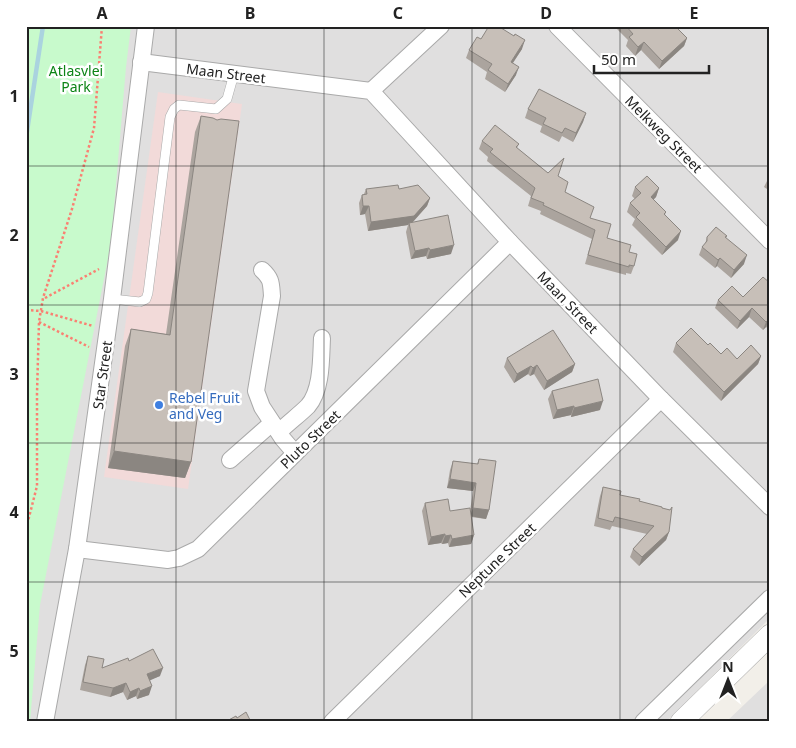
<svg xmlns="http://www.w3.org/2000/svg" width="796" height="748" viewBox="0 0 796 748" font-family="'Noto Sans',sans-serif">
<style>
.residential{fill:#e0dfdf}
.commercial{fill:#f2dad9}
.park{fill:#c8facc}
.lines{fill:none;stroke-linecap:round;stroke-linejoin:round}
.stream{stroke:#aad3df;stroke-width:4.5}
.service-casing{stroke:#a9a9a9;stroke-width:10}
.minor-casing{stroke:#a9a9a9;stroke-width:18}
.tertiary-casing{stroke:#a9a9a9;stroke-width:22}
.path{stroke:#fa8072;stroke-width:2.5;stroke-dasharray:2.5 2.5;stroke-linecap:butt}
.service{stroke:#fff;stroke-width:9}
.minor{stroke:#fff;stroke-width:16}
.tertiary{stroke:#fff;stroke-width:21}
.wall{fill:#aba49e}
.shaded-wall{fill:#8b8681}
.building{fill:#c7bfb8;stroke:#8b8681}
.grid{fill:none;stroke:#222;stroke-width:1;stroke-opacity:0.55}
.shop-dot{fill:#3f7fe0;stroke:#fff;stroke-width:2}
.labels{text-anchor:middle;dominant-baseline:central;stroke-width:5;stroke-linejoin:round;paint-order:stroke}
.park-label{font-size:14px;fill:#0c8416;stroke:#fff}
.street-label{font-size:14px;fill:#222;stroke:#fff}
.shop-label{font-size:14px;fill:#366cbe;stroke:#fff;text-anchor:start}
.neatline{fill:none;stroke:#222;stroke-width:2}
.grid-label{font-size:16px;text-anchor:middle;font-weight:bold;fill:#222}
</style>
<rect width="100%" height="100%" fill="#f2efe9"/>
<g class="residential">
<path d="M26,26h744v592l-104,104h-640z"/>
<path d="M770,680v42h-44z"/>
</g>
<path class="commercial" d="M158,92l84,12 -54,385 -84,-12z"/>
<path class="park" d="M26,26h105l-5,41 -15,176 -71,362 -10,117h-4z"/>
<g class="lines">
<path class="stream" d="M26,138l17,-112"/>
<g class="service-casing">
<path id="service" d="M112,299l28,3 6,-3 2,-6 22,-176 4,-8 5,-4 37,4 11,-10 7,-25"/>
</g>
<g class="minor-casing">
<g id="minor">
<path d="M557,26l213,215"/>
<path d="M141,62l230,29 139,151 151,157 109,108"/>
<path d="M371,91l70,-65"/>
<path d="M262,270c10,9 9,14 10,26l-16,95 6,16 21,32 12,14"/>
<path d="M279,432c9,-9 20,-17 29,-26 14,-16 13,-48 14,-68"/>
<path d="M230,460l42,-37"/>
<path d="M77,549l91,11 11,-2 19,-9 312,-307"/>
<path d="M45,722l32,-173 35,-250 34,-273"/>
<path d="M332,722l329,-323"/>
<path d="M643,722l127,-124"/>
</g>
</g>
<g class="tertiary-casing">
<path id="tertiary" d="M681,722l89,-87"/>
</g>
<g class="path">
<path d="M45,298l54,-29"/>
<path d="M26,310l15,1 52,15"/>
<path d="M39,322l50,25"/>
<path d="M26,529l11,-43v-93l2,-71 4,-24 29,-89 22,-81 8,-102"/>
</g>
<use href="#service" class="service"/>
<use href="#minor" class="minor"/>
<use href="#tertiary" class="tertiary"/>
</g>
<g class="wall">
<path d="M618,26h57l12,12 -3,8 -25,23 -18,-19 -6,6 -9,-10 2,-6 -11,-11z"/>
<path d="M481,39l41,10 -9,14 3,12 -11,17 -20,-13 2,-7 -21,-14 3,-8z"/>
<path d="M528,109l58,4 -3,9 -10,20 -11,-6 -3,6 -19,-10 2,-6 -17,-8z"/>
<path d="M201,116l16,4 -26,342 -6,16 -77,-10 17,-122 6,-17 35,5 29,-202z"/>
<path d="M482,141l37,3 -2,4 31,25 10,3 7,16 25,26 17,20 22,14 5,14 -3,8 -5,-1v2l-41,-11 7,-25 -52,-25 1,-3 -13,-5 3,-10 -44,-35 1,-4 -9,-8z"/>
<path d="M770,175v16l-6,-4z"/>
<path d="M635,187l24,1 -3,9 -3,3 13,12 -1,3 13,25 -16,15 -30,-30 3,-6 -8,-7 3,-9 5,-4 -3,-3z"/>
<path d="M366,189l64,9 -3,8 -14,16 38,32 -24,5 -1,-3 -15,3 -5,-27 2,-7 -40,6 -3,-17 -5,1 -1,-12 3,-8 2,-1z"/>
<path d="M727,236l-1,2 18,26 -13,14 -14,-12 -2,2 -16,-13 3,-8 3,-3 2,-7z"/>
<path d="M770,283v47l-4,-3 -3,3 -14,-13 -12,12 -22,-21 3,-8 25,-3z"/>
<path d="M676,343l32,2 13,9 16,5 24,-3 -3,8 -37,37 -48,-49z"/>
<path d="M507,358l68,6 -3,8 -28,18 -10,-16 -4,2 -2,-2 -14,9 -10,-16z"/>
<path d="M552,391l48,19 -29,7v-2l-18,4 -5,-20z"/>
<path d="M479,459l10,51 -3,9 -15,-2 3,18 -3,9 -22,3 -1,-4 -6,1 -1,-1 -13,2 -6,-34 3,-8 25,8h20l3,-20 -26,-3 3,-18 3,-9 24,3z"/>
<path d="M603,487l17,8 42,13 7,24 -3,8 -27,26 -9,-9 3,-8 14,-15 -35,-8 -2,4 -16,-4 6,-30z"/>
<path d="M88,656l14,12 58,8 -11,4v15l-12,4 -1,-3 -9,4 -4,-8 -13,5 -30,-7 5,-25z"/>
<path d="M769,716h1v6h-3z"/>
</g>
<g class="shaded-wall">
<path d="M687,38l-3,8 -25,23 3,-8z"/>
<path d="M525,40l-3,9 -14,21 3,-8z"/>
<path d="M644,42l-3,8 -6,6 3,-9z"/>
<path d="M519,67l-3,8 -11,17 3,-8z"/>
<path d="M586,113l-3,9 -10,20 3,-9z"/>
<path d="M659,188l-3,9 -8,8 3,-8z"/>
<path d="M430,198l-3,8 -17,19 -1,-2 -1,2 -40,6 3,-9z"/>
<path d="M363,206h6l-4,8 -5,1z"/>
<path d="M681,231l-3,9 -16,15 4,-8z"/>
<path d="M454,245l-3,9 -24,5 3,-9z"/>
<path d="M429,248l-3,8 -15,3 4,-8z"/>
<path d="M747,255l-3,9 -13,14 3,-8z"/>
<path d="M720,258l-3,8 -2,2 3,-8z"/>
<path d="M752,308l-3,9 -12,12 3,-8z"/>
<path d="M770,318l-4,9 -3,3 3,-8z"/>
<path d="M761,356l-3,8 -37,37 3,-9z"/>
<path d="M575,364l-3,8 -28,18 3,-9z"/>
<path d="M537,365l-3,9 -4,2 3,-8z"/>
<path d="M531,366l-3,8 -14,9 3,-9z"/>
<path d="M603,401l-3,9 -29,7 3,-9z"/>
<path d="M574,406l-3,9 -18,4 4,-9z"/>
<path d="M114,451l77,11 -6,16 -77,-10z"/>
<path d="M450,479l26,4 -3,8 -26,-3z"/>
<path d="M473,508l16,2 -3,9 -16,-3z"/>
<path d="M669,532l-3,8 -27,26 3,-9z"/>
<path d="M445,534l-4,9 -13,2 3,-8z"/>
<path d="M451,535l-3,8 -6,1 3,-8z"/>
<path d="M474,535l-3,9 -22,3 3,-8z"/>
<path d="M163,668l-3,8 -16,7 3,-9z"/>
<path d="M126,683l-3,9 -13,5 3,-9z"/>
<path d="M152,686l-3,9 -12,4 3,-8z"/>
<path d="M139,688l-3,8 -9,4 3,-8z"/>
</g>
<g class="building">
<path d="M489,26h9l16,10 1,-2 10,6 -14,22 8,5 -11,17 -20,-14 4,-6 -23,-14 8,-13 4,2z"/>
<path d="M626,26h49l12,12 -25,23 -18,-19 -6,5 -9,-10 4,-3z"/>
<path d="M539,89l47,24 -10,20 -11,-5 -3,5 -19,-9 3,-6 -18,-9z"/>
<path d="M201,116l12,2 4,2 4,-1 18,2 -48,341 -77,-11 17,-122 39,6z"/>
<path d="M495,125l24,19 -3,3 32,26 16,-15 -6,18 10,6 -3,10 29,15 -4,11 21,6 -4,14 24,7 -2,7 8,2 -3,12 -5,-1v2l-41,-12 7,-25 -52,-25 1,-2 -13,-5 4,-10 -45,-36 3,-3 -11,-8z"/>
<path d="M647,176l12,12 -8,9 15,15 -2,2 17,17 -15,16 -30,-30 4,-4 -10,-10 11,-10 -6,-6z"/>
<path d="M398,185l1,4 19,-4 12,13 -16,18 -43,6 -2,-16h-6l-1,-11 5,-1 -1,-5z"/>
<path d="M448,215l6,30 -24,5 -1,-2 -14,3 -6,-28z"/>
<path d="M716,227l11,9 -2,1 22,18 -13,15 -14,-12 -2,2 -16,-13 5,-6v-4z"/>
<path d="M763,277l7,6v5l-2,2 2,2v26l-4,4 -14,-14 -12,13 -22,-21 14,-14 11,11z"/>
<path d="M691,328l17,17 2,-2 11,11 6,-6 10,11 14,-14 10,11 -37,36 -48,-49z"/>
<path d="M553,330l22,34 -28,17 -10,-16 -4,3 -2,-2 -14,8 -10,-16z"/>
<path d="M598,379l5,22 -29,7v-2l-17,4 -5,-19z"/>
<path d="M479,459l17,2 -7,49 -16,-2 3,-25 -26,-4 3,-18 25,3z"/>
<path d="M603,487l18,4 -1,4 20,4 -1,2 23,6v1l8,2 2,-3 -3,25 -27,25 -9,-8 21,-23 -39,-9 -2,5 -15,-4z"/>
<path d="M448,499l2,12 20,-3 4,27 -22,4 -1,-4 -6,1v-2l-14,3 -6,-34z"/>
<path d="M153,649l10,19 -16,6 5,12 -12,5 -1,-3 -9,4 -4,-9 -13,5 -30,-6 5,-26 16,3 -2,9 26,-10 1,3z"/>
<path d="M246,712l5,10h-26l11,-6 1,2z"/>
</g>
<path class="grid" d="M176,26v696M324,26v696M472,26v696M620,26v696M26,166h744M26,305h744M26,443h744M26,582h744"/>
<circle class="shop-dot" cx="159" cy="405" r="5"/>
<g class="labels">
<g class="park-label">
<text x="76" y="70">Atlasvlei<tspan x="76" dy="16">Park</tspan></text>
</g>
<g class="street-label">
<text transform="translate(226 73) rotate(7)">Maan Street</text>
<text transform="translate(664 134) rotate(45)">Melkweg Street</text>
<text transform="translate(568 302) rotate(46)">Maan Street</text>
<text transform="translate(102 375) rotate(-82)">Star Street</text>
<text transform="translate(310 439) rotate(-44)">Pluto Street</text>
<text transform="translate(497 560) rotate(-44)">Neptune Street</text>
</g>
<g class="shop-label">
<text x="169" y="397">Rebel Fruit<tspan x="169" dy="16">and Veg</tspan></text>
</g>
</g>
<rect width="796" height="748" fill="none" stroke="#ffffff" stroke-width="55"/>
<g transform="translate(728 680)" stroke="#ffffff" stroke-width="4" paint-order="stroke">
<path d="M0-4L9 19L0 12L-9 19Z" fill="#222222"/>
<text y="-8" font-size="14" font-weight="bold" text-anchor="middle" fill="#222222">N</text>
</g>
<path d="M594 65v8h115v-8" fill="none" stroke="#222222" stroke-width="2.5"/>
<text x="601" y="65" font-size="15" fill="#222222" stroke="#ffffff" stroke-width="4" paint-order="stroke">50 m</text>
<rect x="28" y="28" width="740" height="692" class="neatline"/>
<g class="grid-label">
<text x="102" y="19">A</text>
<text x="250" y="19">B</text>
<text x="398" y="19">C</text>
<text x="546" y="19">D</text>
<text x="694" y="19">E</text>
<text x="14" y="102">1</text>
<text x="14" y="241">2</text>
<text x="14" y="380">3</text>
<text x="14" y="518">4</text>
<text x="14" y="657">5</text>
</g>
</svg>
